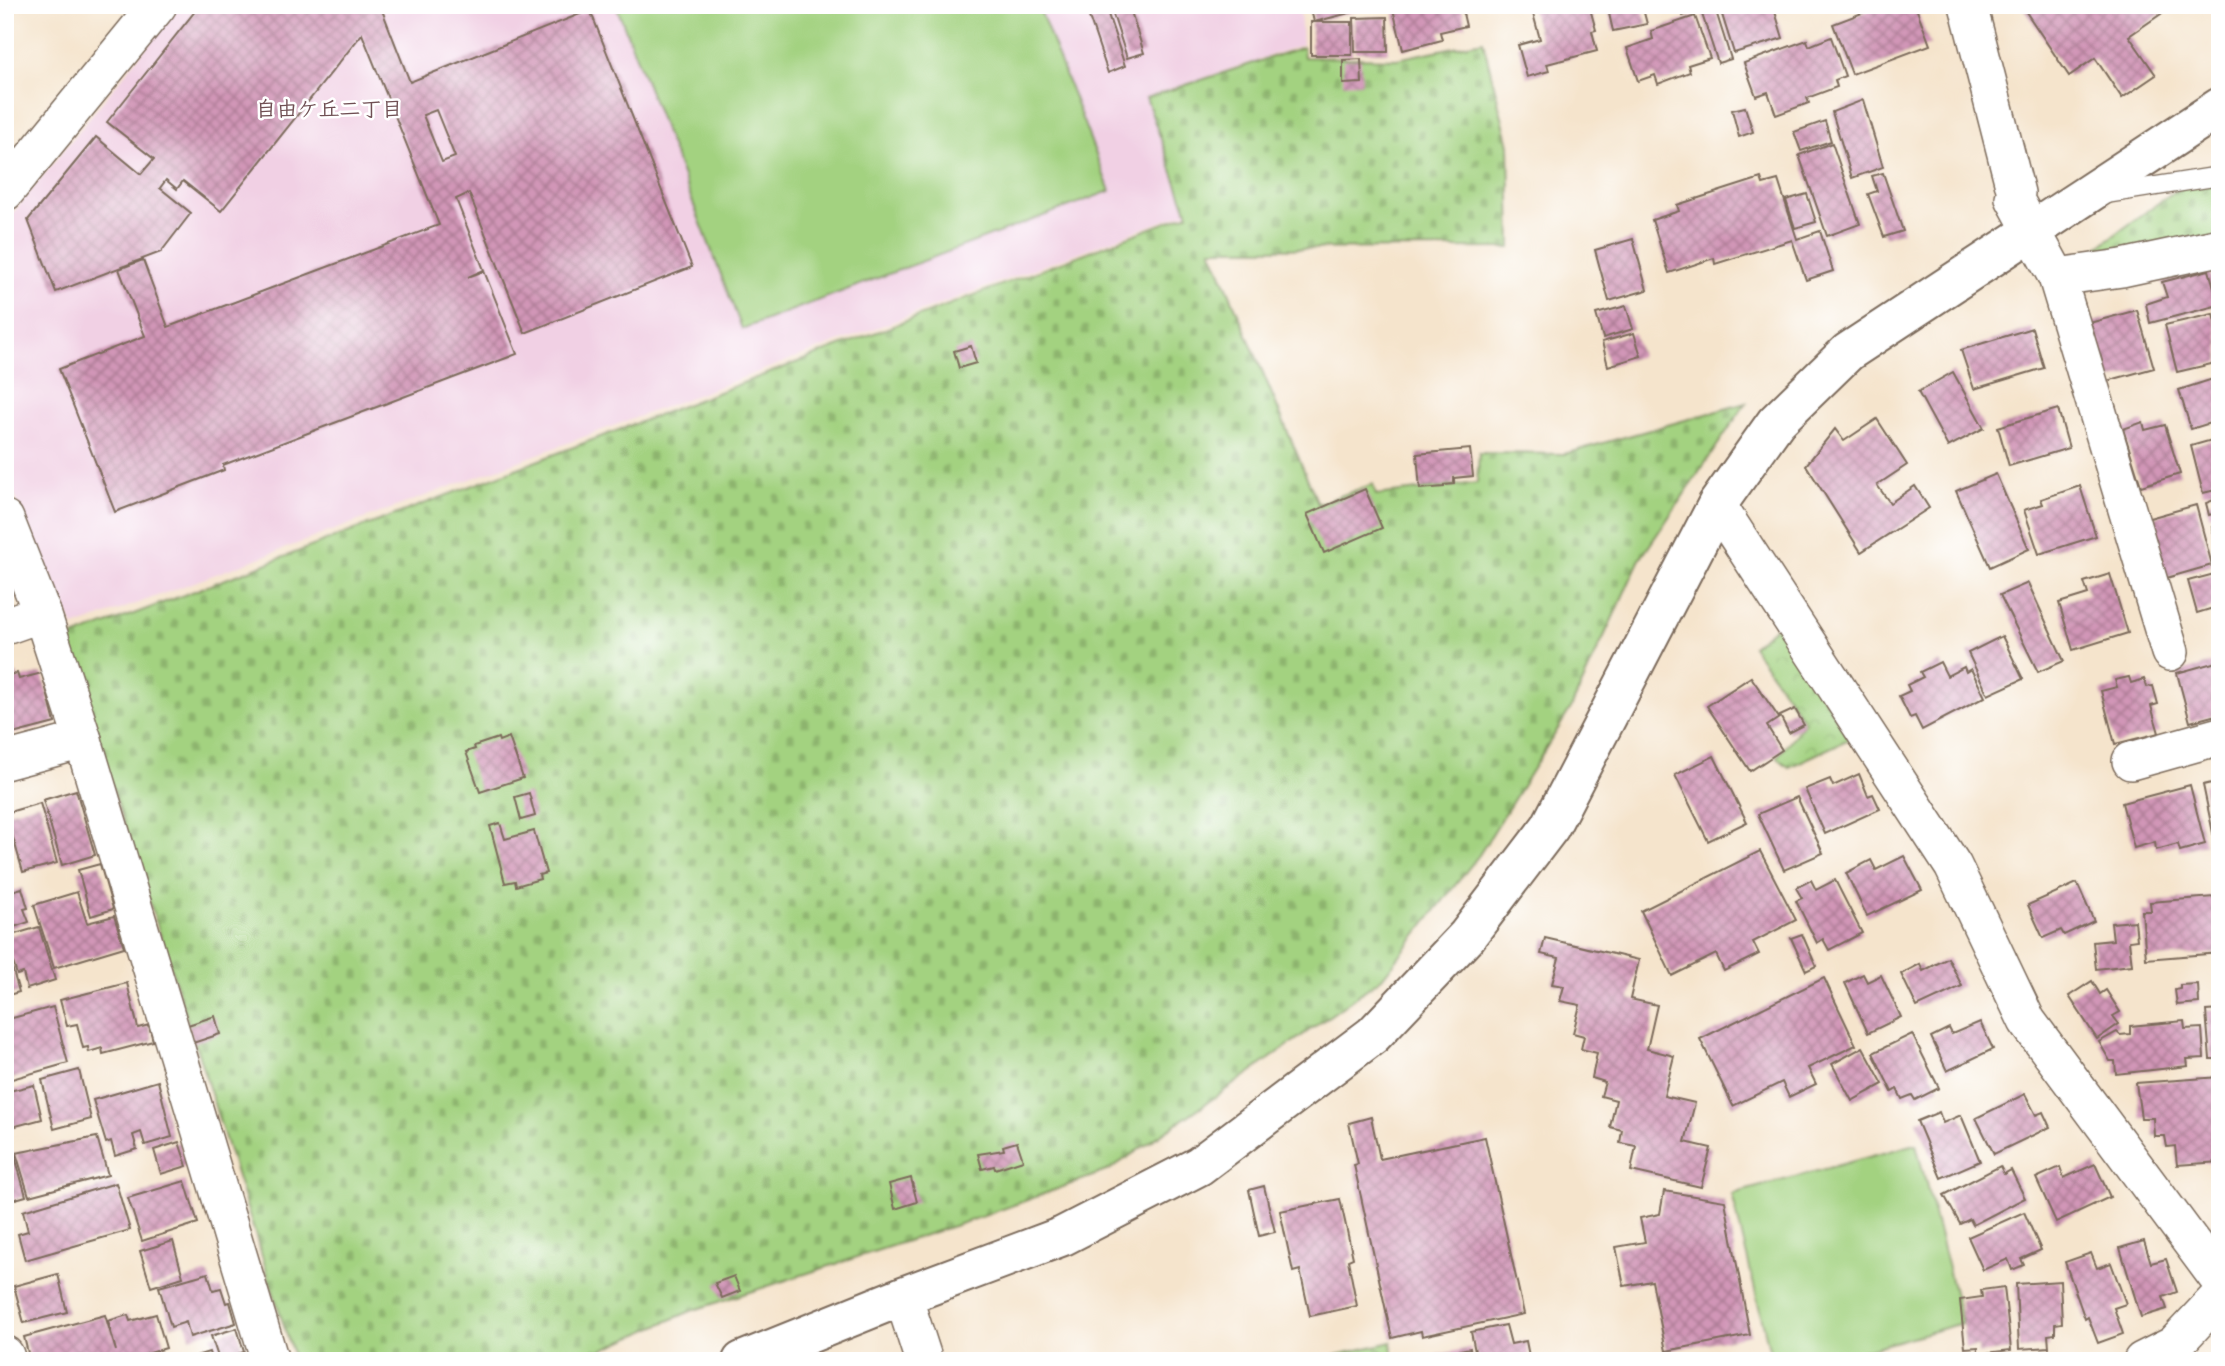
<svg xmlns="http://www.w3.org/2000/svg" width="2225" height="1366" viewBox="0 0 2225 1366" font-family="Kalam,'Klee One',sans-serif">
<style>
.built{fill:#f1d0e4}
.cemetery{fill:url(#cemetery-stones);stroke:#6f7e4f;stroke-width:2}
.park{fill:url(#park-crowns);stroke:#6f7e4f;stroke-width:2}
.pitch{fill:#a3d280;stroke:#6f7e4f;stroke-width:2}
.building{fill:url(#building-cross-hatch);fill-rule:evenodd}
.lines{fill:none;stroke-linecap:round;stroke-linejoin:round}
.service-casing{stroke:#7c6b5b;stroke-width:21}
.minor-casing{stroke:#7c6b5b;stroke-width:40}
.tertiary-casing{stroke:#7c6b5b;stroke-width:42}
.service{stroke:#fff;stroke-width:18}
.minor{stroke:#fff;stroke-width:37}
.tertiary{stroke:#fff;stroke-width:38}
.labels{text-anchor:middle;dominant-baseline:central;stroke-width:5;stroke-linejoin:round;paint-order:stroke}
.neighbourhood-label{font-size:21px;font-weight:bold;fill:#705054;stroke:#fff}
</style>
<defs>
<pattern id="cemetery-stones" width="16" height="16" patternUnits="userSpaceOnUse" patternTransform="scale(1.75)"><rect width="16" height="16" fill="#a3d280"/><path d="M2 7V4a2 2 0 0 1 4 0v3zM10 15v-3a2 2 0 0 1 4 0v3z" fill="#8db46e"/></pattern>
<pattern id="park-crowns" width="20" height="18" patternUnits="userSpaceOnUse" patternTransform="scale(1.75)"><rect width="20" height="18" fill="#a3d280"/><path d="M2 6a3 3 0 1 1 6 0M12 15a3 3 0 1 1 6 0" fill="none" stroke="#8db46e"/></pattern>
<pattern id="building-cross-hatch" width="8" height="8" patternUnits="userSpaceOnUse" patternTransform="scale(1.75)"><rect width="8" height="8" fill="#d196b7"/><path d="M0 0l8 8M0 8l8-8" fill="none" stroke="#ab7b94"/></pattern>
</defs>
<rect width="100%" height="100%" fill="#fff"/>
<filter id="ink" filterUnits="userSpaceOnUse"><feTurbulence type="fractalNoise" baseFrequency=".0143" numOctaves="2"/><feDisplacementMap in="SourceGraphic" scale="14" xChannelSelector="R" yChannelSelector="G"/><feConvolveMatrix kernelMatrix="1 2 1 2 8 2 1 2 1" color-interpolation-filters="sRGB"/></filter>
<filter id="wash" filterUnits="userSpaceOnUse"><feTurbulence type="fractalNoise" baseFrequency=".00686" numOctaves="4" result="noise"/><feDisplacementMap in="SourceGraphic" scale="28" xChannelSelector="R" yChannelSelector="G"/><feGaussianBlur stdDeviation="1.57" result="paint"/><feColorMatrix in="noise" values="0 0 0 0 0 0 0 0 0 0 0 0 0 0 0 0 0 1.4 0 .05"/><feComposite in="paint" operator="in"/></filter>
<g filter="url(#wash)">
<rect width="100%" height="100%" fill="#f5e4cc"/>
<path class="built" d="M180,5h1120l2,40 -157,52 42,115 -1113,415 -69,-153v-251z"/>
<g class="cemetery">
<path d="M1483,41l26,104 2,103 -300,1 107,255 55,-20 3,11 101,-12 2,-30 85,1 182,-51 -107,158 -68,147 -92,147 -97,123 -132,95 -141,97 -128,47 -290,94 -115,50h-281l-113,-359 -117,-362 1123,-426 -42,-116 157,-51 1,10 93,2z"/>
<path d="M2220,158v81l-163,38z"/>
<path d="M1392,1342l2,19h-83z"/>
</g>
<path class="park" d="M1779,625l70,114 -60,28 -12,-10 28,-35 -53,-76z"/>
<g class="pitch">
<path d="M616,5h422l72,186 -368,138z"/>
<path d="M1916,1144l46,179 -136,38h-54l-40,-167z"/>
</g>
<g id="blocks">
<g class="building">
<path d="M200,5h185l-3,5 28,72 180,-72 102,257 -167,66 -56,-140 -13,6 28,71 -16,7 16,-6 33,83 -294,111 1,5 -109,42 -56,-143 86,-33 -26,-67 24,-9 25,67 271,-102 -77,-191 -141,177 -38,-30 -6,8 -11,-9 -6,8 31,25 -30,39 -105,40 -28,-72 68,-83 45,37 13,-15 -47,-37zM436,110l19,47 -13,5 -19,-47z"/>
<path d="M1085,5h20l20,61 -17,7z"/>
<path d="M1110,5h19l15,48 -17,5z"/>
<path d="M1310,5h67v1l-63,16z"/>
<path d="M1392,5h69l5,21 -26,6 2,8 -39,10z"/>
<path d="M1548,5h41l7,25 -4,1 5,20 -50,13 2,7 -22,6 -9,-32 22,-6 -8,-29z"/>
<path d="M1607,5h35l5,19 -34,7z"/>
<path d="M1680,5h15l2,6 -14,5z"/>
<path d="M1699,5h15l17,54 -13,4z"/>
<path d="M1719,5h54l10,33 -49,15z"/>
<path d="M1883,5h32l15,40 -78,29 -19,-50z"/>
<path d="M2030,5h144l-45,31 27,39 -34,23 -27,-40 -26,18 -45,-67z"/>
<path d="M1695,16l15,42 -22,7 2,7 -32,12 -3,-9 -17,6 -11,-33 26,-9 -2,-8z"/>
<path d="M1387,17l1,35h-33l-1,-34z"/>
<rect x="1311" y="22" width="41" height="33"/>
<path d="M1831,37l14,39 -10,4 2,7 -30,11 2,5 -33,12 -8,-23 -12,4 -12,-33 63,-23 2,6z"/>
<path d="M1361,59l1,24 -19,1v-24z"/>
<path d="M1863,100l20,67 -31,11 -20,-66z"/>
<path d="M1745,107l8,25 -14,5 -7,-27z"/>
<path d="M1825,121l6,20 -30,10 -7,-19z"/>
<path d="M1832,143l28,81 -33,12 -28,-81z"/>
<path d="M1883,173l20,58 -19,6 -16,-43 9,-3 -5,-15z"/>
<path d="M1761,178l2,6 15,-4 19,59 23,-8 13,40 -27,9 -14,-40 -77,24 -1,-6 -45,15 -17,-53 27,-9 -2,-6z"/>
<path d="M1807,194l9,28 -21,6 -9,-28z"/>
<path d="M1633,239l14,51 -38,11 -14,-51z"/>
<path d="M2209,270l10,35 -69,18 -4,-19 21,-7 -5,-15z"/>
<path d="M1626,306l7,23 -30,9 -7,-24z"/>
<path d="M2137,310l17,58 -51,14 -17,-58z"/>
<path d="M2213,314l7,28v20l-43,10 -12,-47z"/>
<path d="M2032,328l12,40 -70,21 -13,-39z"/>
<path d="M1634,333l7,23 -33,10 -6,-24z"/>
<path d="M971,346l5,17 -17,5 -5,-17z"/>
<path d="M1953,372l31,56 -36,19 -30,-55z"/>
<path d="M2219,377l1,43 -29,9 -12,-39z"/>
<path d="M2058,409l11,39 -60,18 -11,-39z"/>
<path d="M1877,419l30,46 -30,20 13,18 25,-17 14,22 -68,44 -55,-87 29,-36 9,12z"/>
<path d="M2143,422l2,8 20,-5 15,49 -39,12 -18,-57z"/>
<path d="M2219,438l1,51 -17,4 -12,-47z"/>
<path d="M1470,449l3,27 -19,2v6l-10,1v2l-24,2 -3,-35z"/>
<path d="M1996,474l33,75 -39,18 -34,-76z"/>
<path d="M2080,486l16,50 -57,18 -15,-44 19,-6 -2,-5z"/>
<path d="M1365,489l17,39 -58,25 -17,-39z"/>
<path d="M2219,498l1,14 -11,3 -3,-12z"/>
<path d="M2196,505l16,60 -49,14 -17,-60z"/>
<path d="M2220,525v28h-1l-7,-26z"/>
<path d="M2218,573l2,33 -23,7 -9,-32z"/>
<path d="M2110,574l18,59 -55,17 -14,-47 29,-9 -4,-12z"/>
<path d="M2028,583l36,78 -26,11 -38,-77z"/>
<path d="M2002,636l21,43 -35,16 -20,-42z"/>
<path d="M2220,661v53l-30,8 -13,-49z"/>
<path d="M1940,662l7,14 17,-9 2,5 5,-3 14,28 -63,33 -7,-14 -5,2 -11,-22 11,-5 -3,-6 16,-8 -3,-5z"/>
<path d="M17,673l2,6 23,-6 13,50 -50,13v-60z"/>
<path d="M1751,677l28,41 -12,8 15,24 -32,21 -43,-65z"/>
<path d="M2129,677l2,6 13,-4 3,8 6,-1 5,18 -7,2 8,27 -44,11 -14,-53 16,-4 -2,-7z"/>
<path d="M1795,709l9,16 -15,8 -9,-17z"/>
<path d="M509,737l14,41 -43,14 -14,-40 9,-3 -1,-3 24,-8 1,3z"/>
<path d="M1714,756l33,66 -39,19 -33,-66z"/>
<path d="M1859,774l9,22 5,-2 7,15 -55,25 -20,-45 25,-10 3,7z"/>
<path d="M2220,781v70l-3,1 -14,-67z"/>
<path d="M2190,785l15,59 -25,7 -2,-7 -22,6 -1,-8 -21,6 -12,-45z"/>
<path d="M76,790l19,65 -33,10 -19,-65z"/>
<path d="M529,793l6,23 -14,4 -6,-23z"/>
<path d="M1797,797l26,56 -39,17 -26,-56z"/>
<path d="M40,803l17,60 -34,9 -17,-59z"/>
<path d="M500,823l5,16 29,-8 12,42 -7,2 1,4 -24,7 -1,-5 -10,2 -15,-57z"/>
<path d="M1760,851l36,69 -43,22 6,12 -35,17 -8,-17 -44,22 -31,-65z"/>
<path d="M1904,856l18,34 -55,26 -21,-43 25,-13 5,10z"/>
<path d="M100,864l13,45 -22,7 -13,-46z"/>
<path d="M1811,880l5,10 19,-10 27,53 -33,17 -6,-11 -6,4 -21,-42 6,-3 -6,-10z"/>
<path d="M2077,883l17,38 -30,14 -3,-5 -18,8 -15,-33z"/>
<path d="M22,888l6,20 -4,1 5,13 -24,8v-37z"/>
<path d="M77,892l10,31 27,-7 10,31 -70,21 -20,-63z"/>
<path d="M2214,897v7h6v49l-74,6 -4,-48h9l-1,-9z"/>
<path d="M2135,921l2,19 -8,1 3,24 -36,4 -3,-27 20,-2 -2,-17z"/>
<path d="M39,927l16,53 -28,9 -4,-16 -6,2 -12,-38z"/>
<path d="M1802,934l14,32 -10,5 -15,-33z"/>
<path d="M1545,938l94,22 -9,39 27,6 -10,44 27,7 -10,40 31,7 -10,39 26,6 -10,39 -70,-16 5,-25 -16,-3 2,-13 -12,-3 6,-27 -15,-4 4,-14 -13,-4 5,-25 -16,-4 3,-13 -11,-3 7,-28 -20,-4 4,-15 -12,-2 7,-26 -18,-4z"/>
<path d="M5,943l14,49 -14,4z"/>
<path d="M1948,958l14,28 -45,21 -16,-33 19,-10 3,7z"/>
<path d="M1863,974l4,8 14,-7 20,42 -33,16 -23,-50z"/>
<path d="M1824,978l32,67 -48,23 8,16 -27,13 -7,-15 -49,24 -33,-67z"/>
<path d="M2092,981l8,13 6,-4 14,22 -7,4 6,8 -22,15 -28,-43z"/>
<path d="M127,983l11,45 11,-3 4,16 -50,13 -1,-6 -13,4 -1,-5 -5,1 -6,-24 -10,2 -7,-26z"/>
<path d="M2198,984l1,19 -22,2 -2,-15 5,-1v-4z"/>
<path d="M53,1007l15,56 -63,18v-61z"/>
<path d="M2220,1010v49h-10l-4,-48z"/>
<path d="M215,1016l5,18 -27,9 -5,-18z"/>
<path d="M2184,1021l1,8 17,-1 2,30 -17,1 1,7 -72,8 -1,-13h-5l-11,-19 18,-10 3,3 10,-1v-8z"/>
<path d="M1980,1022l13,27 -46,22 -16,-34 18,-9 3,6z"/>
<path d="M1912,1034l27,54 -24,12 -3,-5 -10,4 -5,-10 -5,3 -19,-39z"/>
<path d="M1863,1047l20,37 -31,17 -20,-37z"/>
<path d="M79,1070l12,49 -37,10 -12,-49z"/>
<path d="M2220,1077v85l-43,3 -2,-19 -8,1 -2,-11h-11l-1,-18h-12l-5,-35z"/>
<path d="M158,1081l14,56 -27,8 -4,-13 -8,3 4,14 -22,7 -4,-15 -5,2 -13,-43z"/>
<path d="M34,1085l8,34 -37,10v-37z"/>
<path d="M2025,1094l11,21 7,-3 7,15 -56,27 -18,-36z"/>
<path d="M1939,1112l4,11 18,-8 19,46 -39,17 -24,-57z"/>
<path d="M1371,1117l9,42 105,-22 39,177 -102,22 -1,-5 -29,7 -38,-173 4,-1 -9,-41z"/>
<path d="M97,1137l11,38 -79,21 -13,-43z"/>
<path d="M179,1142l8,24 -26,8 -7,-24z"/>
<path d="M1017,1142l6,18 -28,9 -1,-3 -12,3 -4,-15 26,-4 -1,-4z"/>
<path d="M14,1153l12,43 -21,6v-47z"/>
<path d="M2095,1164l15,33 -54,25 -20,-44 24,-11 4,11z"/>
<path d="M2000,1166l4,8 7,-4 14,28 -52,27 -3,-6 -10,5 -16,-29z"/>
<path d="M911,1178l6,24 -22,7 -6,-25z"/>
<path d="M185,1181l13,42 -56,18 -14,-43z"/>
<path d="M116,1183l14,47 -105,30 -7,-26 10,-3 -5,-20z"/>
<path d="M1264,1186l11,46 -16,4 -10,-46z"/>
<path d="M1664,1191l61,10 25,134 -84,16 -14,-70 -28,5 -8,-39 29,-5 -5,-24 20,-4z"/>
<path d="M1340,1199l13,59 -5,2 9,46 -47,10 -10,-46 -7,2 -13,-61z"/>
<path d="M2024,1212l17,38 -20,9 3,6 -12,5 -4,-11 -25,11 -15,-33z"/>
<path d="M173,1241l10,36 -32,10 -11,-36z"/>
<path d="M2144,1241l7,22 15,-4 11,33 -14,5 4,12 -26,8 -21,-69z"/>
<path d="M2091,1253l6,15 14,-5 15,41 -12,4 9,26 -25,9 -10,-26 -3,2 -20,-57z"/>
<path d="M208,1273l5,17 8,-2 5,15 4,-1 6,21 -46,14 -4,-15 -15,5 -12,-40z"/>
<path d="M58,1274l9,38 -43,11 -10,-37z"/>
<path d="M734,1276l6,15 -18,7 -7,-15z"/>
<path d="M2060,1281l2,42 -7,1v10l-7,1 1,12 -30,2 -3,-65z"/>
<path d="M2004,1287l7,63 -33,4v-7l-13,1 -5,-48 22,-3 -1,-7z"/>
<path d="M156,1314l10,34 -19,6 1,7h-118l-6,-24 81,-22 11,36 -8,-30 20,-6 2,6z"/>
<path d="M1506,1325l5,19 15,-3 4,20h-53l-6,-29z"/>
<path d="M237,1328l7,24 -25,8 -8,-24z"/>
<path d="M1470,1348l2,13h-60v-1z"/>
<path d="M209,1352l3,9h-29v-1z"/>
<path d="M1870,1354l1,7h-27v-1z"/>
</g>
</g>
</g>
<g filter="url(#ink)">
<use href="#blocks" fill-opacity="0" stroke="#7c6b5b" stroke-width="2"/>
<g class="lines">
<g class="service-casing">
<path id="service" d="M2106,194l114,-18"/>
</g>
<g class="minor-casing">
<g id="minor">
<path d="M1968,5l48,188 -2,5 43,79 65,-9 98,-21"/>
<path d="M5,192l153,-187"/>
<path d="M2057,277l113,375"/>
<path d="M1717,505l236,361 74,155 193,260"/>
<path d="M5,519l37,94"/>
<path d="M5,626l37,-13 41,127"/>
<path d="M5,761l78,-21 187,621"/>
<path d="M2131,761l89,-25"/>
<path d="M903,1296l21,65"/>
<path d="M5,1355l2,6"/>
<path d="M2142,1361l32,-16 46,-49"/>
</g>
</g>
<g class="tertiary-casing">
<path id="tertiary" d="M742,1361l161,-65 160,-60 136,-70 174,-131 94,-99 83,-109 167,-322 59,-83 72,-70 372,-245"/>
</g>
<use href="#service" class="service"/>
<use href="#minor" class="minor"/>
<use href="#tertiary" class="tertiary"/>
</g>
</g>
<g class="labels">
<g class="neighbourhood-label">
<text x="329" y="110">自由ケ丘二丁目</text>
</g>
</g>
<rect width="2225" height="1366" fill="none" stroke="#fff" stroke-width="28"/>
</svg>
